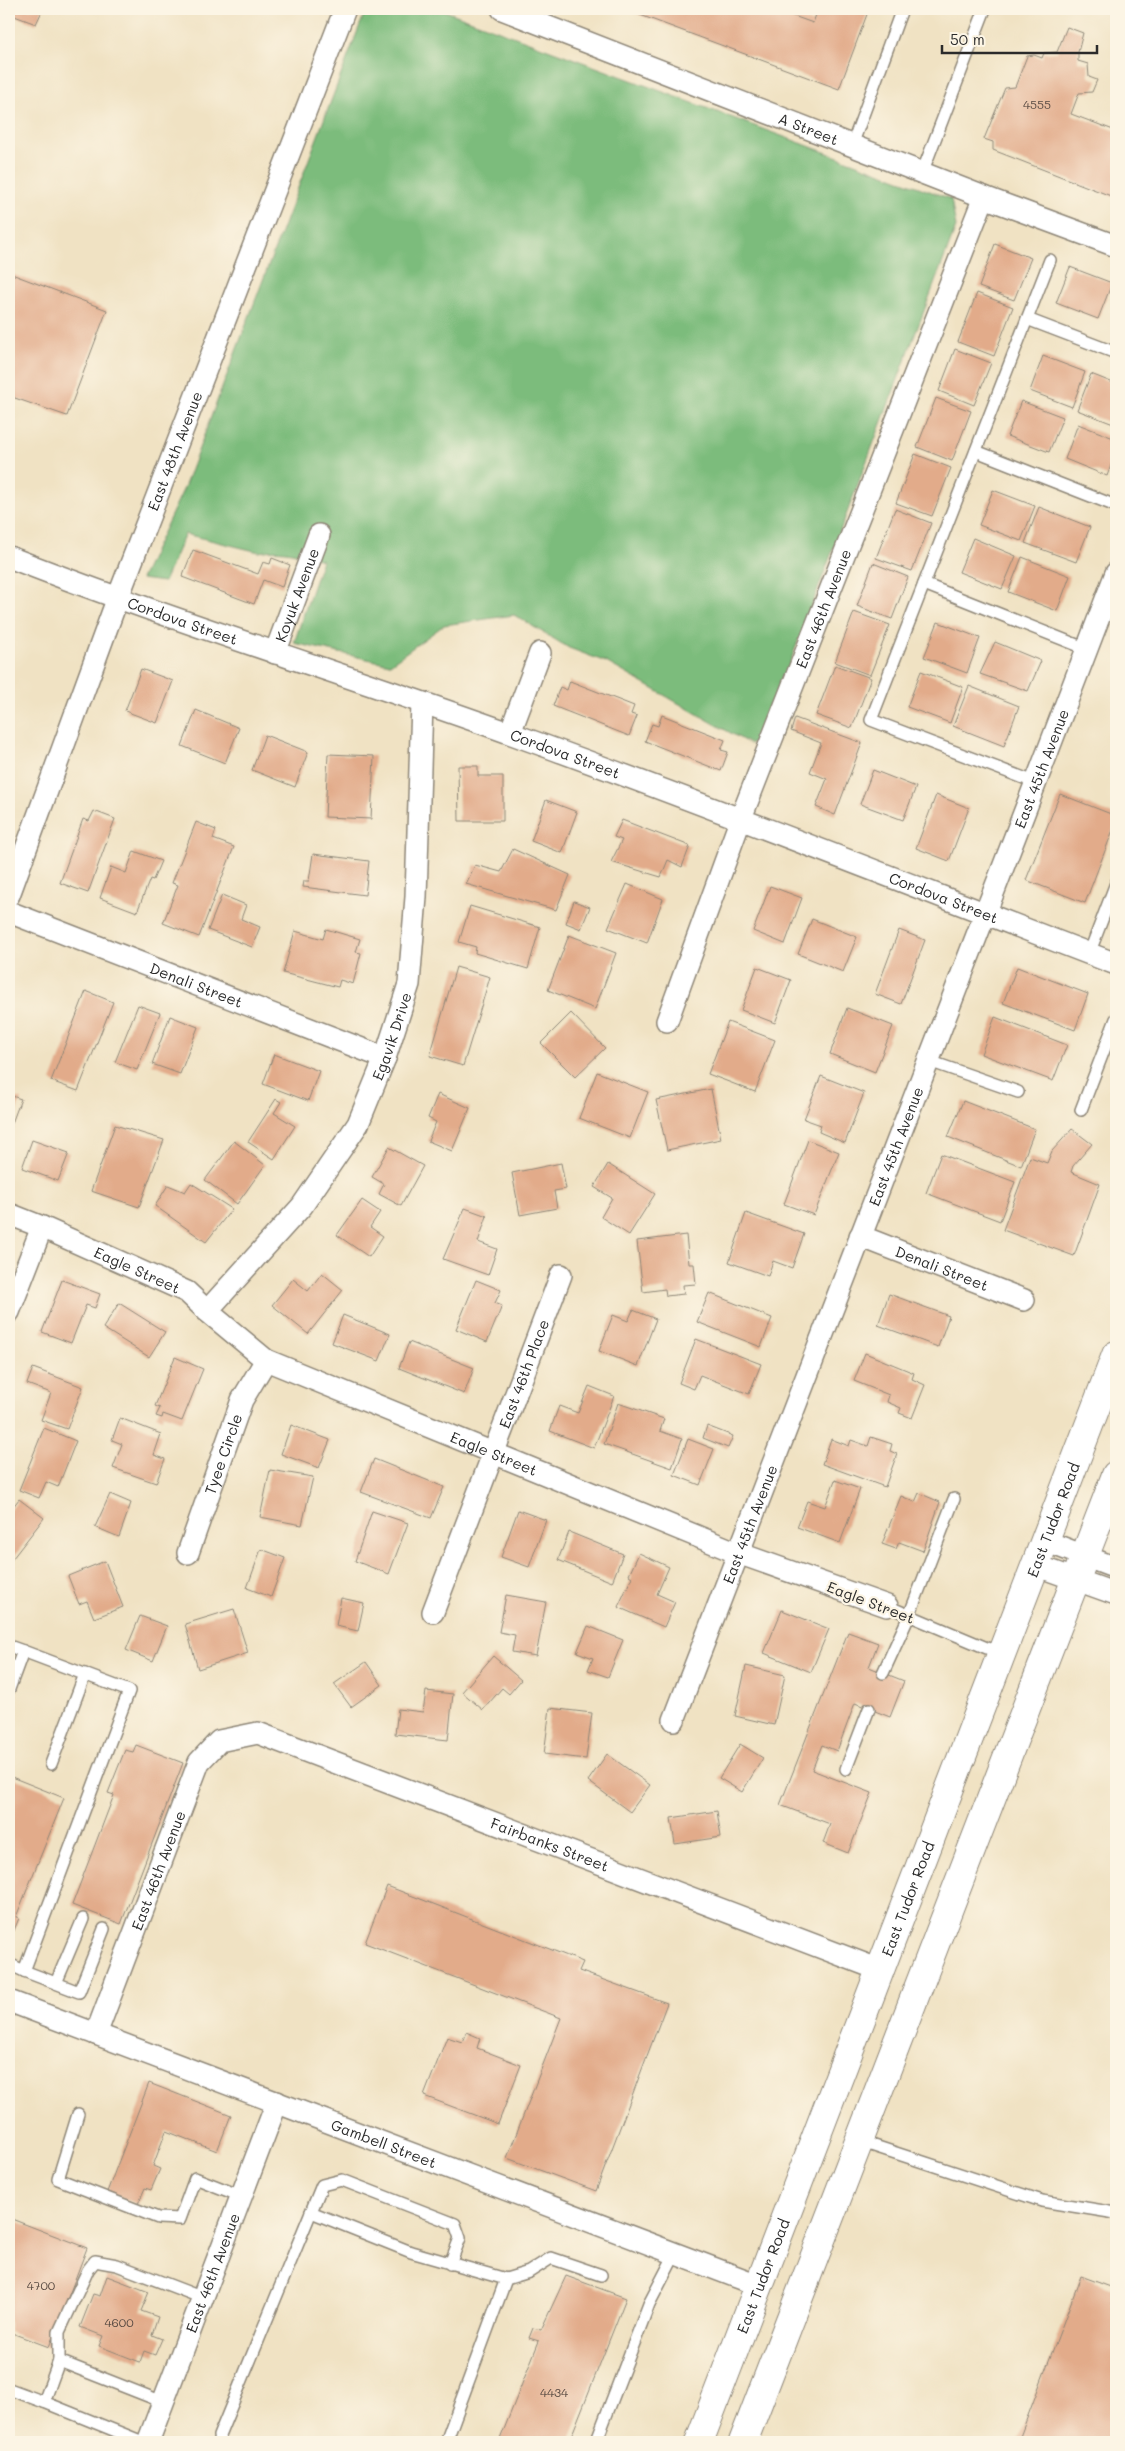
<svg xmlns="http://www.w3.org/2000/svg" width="1125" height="2451" viewBox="0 0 1125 2451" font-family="Mali,sans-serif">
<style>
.forest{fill:#7cbc7c;stroke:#547454}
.building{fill:#e2ab8a}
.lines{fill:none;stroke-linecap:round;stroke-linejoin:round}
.service-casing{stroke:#8e8677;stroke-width:14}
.minor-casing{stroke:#8e8677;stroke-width:24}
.primary-casing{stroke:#8e8677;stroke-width:30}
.service{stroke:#fff;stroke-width:11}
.minor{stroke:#fff;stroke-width:21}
.primary{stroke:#fff;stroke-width:28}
.labels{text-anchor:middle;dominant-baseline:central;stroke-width:4.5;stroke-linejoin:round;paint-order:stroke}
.number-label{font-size:12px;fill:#594b43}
.street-label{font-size:15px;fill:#2b2b2b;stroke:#fcf5e5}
</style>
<rect width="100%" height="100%" fill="#fcf5e5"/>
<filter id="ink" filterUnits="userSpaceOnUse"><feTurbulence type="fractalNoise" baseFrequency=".02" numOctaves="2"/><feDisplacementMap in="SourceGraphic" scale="10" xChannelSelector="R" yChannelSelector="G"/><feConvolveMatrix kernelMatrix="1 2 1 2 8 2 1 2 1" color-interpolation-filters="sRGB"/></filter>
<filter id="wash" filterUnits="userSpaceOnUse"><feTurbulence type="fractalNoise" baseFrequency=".0096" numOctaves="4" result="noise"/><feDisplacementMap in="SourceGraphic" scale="20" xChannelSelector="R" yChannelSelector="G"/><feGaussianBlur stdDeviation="1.12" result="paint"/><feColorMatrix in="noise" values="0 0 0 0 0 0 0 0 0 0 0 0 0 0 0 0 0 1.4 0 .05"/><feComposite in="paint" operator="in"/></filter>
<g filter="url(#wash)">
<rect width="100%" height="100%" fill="#f0e2c3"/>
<path class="forest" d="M366,9h74l511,190 5,28 -196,514 -10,3 -144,-82 -37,-14 -55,-33 -70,10 -54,39 -96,-21 28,-83c-21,-6 -41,-13 -63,-8l-74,-18 -21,48 -23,-3 43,-91z"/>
<g id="blocks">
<g class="building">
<path d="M9,9h34l-7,15 -27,-10z"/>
<path d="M624,9h150l39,14 5,-14h51l-30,80z"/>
<path d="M1067,27l16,6 -5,19v9l10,3 1,13 8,3 -5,12 -13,1 -8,21 45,17v67l-123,-48v-8l-9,-3 21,-51 10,-1 12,-31 7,-1 8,3 2,-5 13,-1z"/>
<path d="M995,244l36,14 -17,42 -35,-13z"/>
<path d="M1070,267l42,16 -14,36 -42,-16z"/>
<path d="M9,273l98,37 -40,106 -58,-20z"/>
<path d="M977,293l36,14 -19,49 -36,-14z"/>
<path d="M955,349l36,14 -17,42 -35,-14z"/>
<path d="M1043,356l42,16 -13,35 -42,-16z"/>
<path d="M1091,374l25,10v41l-39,-15z"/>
<path d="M936,398l35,13 -19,50 -35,-14z"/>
<path d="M1021,401l42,16 -14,35 -42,-16z"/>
<path d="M1078,424l38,15v13l-9,24 -42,-17z"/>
<path d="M915,454l36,14 -19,48 -36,-13z"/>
<path d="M993,490l42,16 -14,35 -42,-16z"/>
<path d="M1039,507l51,20 -14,35 -51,-19z"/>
<path d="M895,509l36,14 -19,48 -36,-13z"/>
<path d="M973,538l43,18 -14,33 -43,-17z"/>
<path d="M193,550l65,24 5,-12 7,2 2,-6 18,7 -8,22 -19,-7 -9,24 -72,-27z"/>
<path d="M1022,557l48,19 -13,35 -49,-19z"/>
<path d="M873,563l35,14 -16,42 -35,-13z"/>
<path d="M854,612l36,13 -20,50 -35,-13z"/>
<path d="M938,622l42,16 -13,35 -43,-16z"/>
<path d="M995,642l46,19 -13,30 -48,-17z"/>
<path d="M835,665l36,13 -19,50 -36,-13z"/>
<path d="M141,669l32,12 -16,42 -32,-12z"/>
<path d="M921,671l42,16 -13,36 -43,-16z"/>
<path d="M570,681l64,25 -3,8 6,2 -8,20 -76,-30 7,-19 7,3z"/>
<path d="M969,686l50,20 -15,40 -51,-20z"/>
<path d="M196,710l43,18 -14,35 -43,-17z"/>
<path d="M662,715l63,25 -4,10 7,2 -7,19 -76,-30 7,-17 6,2z"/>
<path d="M795,718l67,25 -27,72 -19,-8 11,-28 -17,-7 11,-29 -30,-12z"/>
<path d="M265,735l43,17 -13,35 -43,-17z"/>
<path d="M328,754l46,2 -3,63 -46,-2z"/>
<path d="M458,766h20v10h25v45h-44z"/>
<path d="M873,770l43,17 -13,33 -43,-16z"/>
<path d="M1060,794l56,22v6l-31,81 -59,-23z"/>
<path d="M936,795l33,13 -20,53 -33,-13z"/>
<path d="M546,800l31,12 -15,41 -31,-12z"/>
<path d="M94,811l21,8 -27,74 -28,-10 23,-64 6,2z"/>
<path d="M622,820l68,26 -8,21 -14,-7 -7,17 -50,-15 11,-22 -8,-3z"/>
<path d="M196,822l20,8 -3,9 21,8 -35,90 -36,-14 15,-38 -6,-2z"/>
<path d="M513,849l57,26 -14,35 -90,-26 9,-19 26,7z"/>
<path d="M134,851l27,10 -8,19 -3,-1 -13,33 -37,-14 11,-31 15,6z"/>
<path d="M313,854l56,7 -4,34 -62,-8 1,-6h5z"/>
<path d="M627,884l36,15 -16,44 -39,-15z"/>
<path d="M770,886l32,12 -17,46 -32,-13z"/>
<path d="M222,895l24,10 -5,14 19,8 -8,20 -44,-17z"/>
<path d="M574,901l16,6 -9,22 -15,-6z"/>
<path d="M470,906l70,21 -12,42 -53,-16 1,-6 -17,-5z"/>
<path d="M812,919l45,18 -14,35 -45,-18z"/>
<path d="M326,929l34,10 -4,13 5,1 -8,31 -13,-4 -2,7 -55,-14 12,-42 28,8z"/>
<path d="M899,930l26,10 -24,64 -26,-10z"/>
<path d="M569,935l47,18 -21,56 -47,-19z"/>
<path d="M456,967l34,10 -27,89 -33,-10z"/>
<path d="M757,967l34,13 -16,43 -34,-13z"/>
<path d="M1017,967l71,27 -13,36 -72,-27z"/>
<path d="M86,991l27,11 -35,89 -27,-10z"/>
<path d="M138,1005l22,8 -23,57 -22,-8z"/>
<path d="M847,1008l46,18 -18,46 -45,-18z"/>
<path d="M571,1013l34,35 -30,29 -34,-34z"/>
<path d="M170,1016l28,11 -18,47 -28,-10z"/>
<path d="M995,1017l72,28 -14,36 -72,-27z"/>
<path d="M728,1022l47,18 -20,52 -47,-18z"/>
<path d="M274,1054l45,17 -11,30 -45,-17z"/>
<path d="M597,1072l51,20 -18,46 -51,-20z"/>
<path d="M821,1076l43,17 -19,50 -26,-11 2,-7 -17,-6z"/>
<path d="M711,1089l10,50 -54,11 -11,-50z"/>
<path d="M438,1094l32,14 -18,43 -24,-10 8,-19 -8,-4z"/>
<path d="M9,1095l12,4 -12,32z"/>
<path d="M276,1099l5,3 -7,11 21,13 -21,33 -26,-17z"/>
<path d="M963,1101l72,28 -14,37 -73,-29z"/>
<path d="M115,1125l49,15 -25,67 -48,-16z"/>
<path d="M1072,1129l20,15 -19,22 -2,6 29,12 -26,72 -71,-26 27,-73 17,6 5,-12z"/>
<path d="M32,1140l37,13 -11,28 -36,-13z"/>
<path d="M808,1140l31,12 -25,63 -30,-11z"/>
<path d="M234,1141l31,24 -28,39 -32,-24z"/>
<path d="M389,1147l34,19 -22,40 -22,-12 5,-10 -12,-7z"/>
<path d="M941,1154l74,28 -15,39 -74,-28z"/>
<path d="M561,1163l5,26 -12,2 3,17 -37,7 -8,-42z"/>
<path d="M608,1164l47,30 -26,41 -28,-18 11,-19 -18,-11z"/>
<path d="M191,1183l41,26 -26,33 -51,-36 13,-21 17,7z"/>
<path d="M362,1200l18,12 -10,15 13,9 -14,21 -32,-22z"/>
<path d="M465,1208l22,8 -9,26 19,7 -9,26 -45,-16z"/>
<path d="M746,1213l58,21 -12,34 -19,-7 -5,15 -39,-14z"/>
<path d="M686,1235l3,29h5l2,20 -13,1 1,9 -18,2 -1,-7 -22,3 -6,-51z"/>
<path d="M322,1273l21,17 -35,44 -36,-29 21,-26 15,12z"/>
<path d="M62,1280l38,14 -5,14 -9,-3 -15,38 -29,-11z"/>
<path d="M476,1280l25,10 -6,13 7,3 -15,36 -31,-13z"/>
<path d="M709,1293l63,25 -11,29 -64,-25z"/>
<path d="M889,1294l60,22 -11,31 -60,-22z"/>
<path d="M119,1303l46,29 -16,25 -46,-29z"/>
<path d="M633,1310l23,9 -18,47 -39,-15 14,-36 15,6z"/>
<path d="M343,1315l47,19 -11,27 -47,-18z"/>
<path d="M696,1339l65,25 -12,30 -49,-19 -6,14 -15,-6z"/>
<path d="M409,1342l65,26 -10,26 -65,-26z"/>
<path d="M865,1353l49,20 -2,6 13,6 -13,33 -13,-5 2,-5 -14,-6 2,-7 -35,-14z"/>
<path d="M175,1357l28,12 -21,52 -19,-7 -1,4 -6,-2 4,-8 -5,-2z"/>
<path d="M33,1368l50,19 -16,42 -26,-9 10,-27 -24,-9z"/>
<path d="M589,1386l25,10 -20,52 -44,-17 9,-25 19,7z"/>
<path d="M618,1403l46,16 -4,12 22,8 -10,29 -68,-24z"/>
<path d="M120,1418l41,16 -7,21 11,4 -9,24 -43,-15 9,-24 -10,-4z"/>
<path d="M291,1425l39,15 -11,28 -38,-14z"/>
<path d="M707,1426l26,10 -5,12 -25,-10z"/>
<path d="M44,1428l32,13 -18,46 -12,-5 -7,16 -20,-8z"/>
<path d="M871,1437l21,7 -2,7 7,3 -12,33 -63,-23 9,-25 18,7 2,-6 17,6z"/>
<path d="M688,1439l26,10 -14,36 -26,-10z"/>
<path d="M374,1459l70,28 -13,31 -70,-26z"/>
<path d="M270,1470l43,7 -11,48 -42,-8z"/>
<path d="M835,1480l25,9 -20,54 -43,-16 10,-26 18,6z"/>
<path d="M919,1493l21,9 -17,49 -24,-9 -3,7 -14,-5 19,-48 14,6z"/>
<path d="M110,1494l21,9 -12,34 -24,-10z"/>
<path d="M19,1499l25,19 -35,45v-51z"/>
<path d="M518,1510l28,10 -17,47 -28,-10z"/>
<path d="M372,1511l36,12 -19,51 -34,-13z"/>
<path d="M569,1532l54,22 -11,28 -54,-22z"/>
<path d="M261,1549l24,9 -14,39 -24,-9z"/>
<path d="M639,1553l30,14 -12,27 18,8 -11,25 -46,-20 14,-30 -3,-2z"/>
<path d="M105,1561l18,46 -29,11 -7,-17 -8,3 -11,-28z"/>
<path d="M506,1595l40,7 -10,54 -24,-4 3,-17 -16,-3z"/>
<path d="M341,1598l23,5 -6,28 -22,-5z"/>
<path d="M234,1609l14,44 -50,16 -13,-45z"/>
<path d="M782,1610l47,19 -18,43 -47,-19z"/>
<path d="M140,1616l27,10 -14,35 -27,-11z"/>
<path d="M588,1626l35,14 -15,37 -20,-7 5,-12 -16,-6z"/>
<path d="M848,1632l30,11 -9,24 35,14 -14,36 -35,-14 -18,48 -15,-6 -10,25 60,23 -24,60 -25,-10 7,-19 -50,-19z"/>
<path d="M493,1656l28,24 -12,14 -7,-6 -19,22 -21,-18z"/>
<path d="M366,1662l16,23 -31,22 -17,-23z"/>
<path d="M746,1666l39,9 -11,50 -39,-9z"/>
<path d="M426,1691l27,3 -5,46 -53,-6 3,-25 25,3z"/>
<path d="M550,1708l42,5 -6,46 -42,-5z"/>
<path d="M740,1744l23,14 -21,34 -23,-14z"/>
<path d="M136,1745l47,18 -62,161 -49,-19 42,-110 -6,-2 17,-43 8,2z"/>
<path d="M607,1754l43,31 -20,27 -42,-31z"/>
<path d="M9,1776l55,22 -48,119 3,1 -10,25z"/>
<path d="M717,1811l4,26 -46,7 -4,-26z"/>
<path d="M387,1886l196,76 -4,9 88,32 -71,188 -89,-33 54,-140 -196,-75z"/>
<path d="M466,2032l14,6 -3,10 44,17 -23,59 -74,-28 23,-59 15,5z"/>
<path d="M149,2083l82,32 -14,36 -51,-20 -13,35 7,3 -9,21 -6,-2 -7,16 -31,-12z"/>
<path d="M9,2218l78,30 -38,99 -40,-15z"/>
<path d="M107,2276l42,16 -8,19 17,6 -6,18 10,4 -7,16 -11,-4 -4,11 -41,-16 4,-10 -23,-9 13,-33 7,2z"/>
<path d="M566,2276l60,22 -57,144h-70l40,-101 -10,-3 4,-10 8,2z"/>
<path d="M1081,2276l35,13 -4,16 4,2v135h-98z"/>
</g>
</g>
</g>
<g filter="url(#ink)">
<use href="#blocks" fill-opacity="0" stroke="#8e8677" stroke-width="1"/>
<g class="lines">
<g class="service-casing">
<g id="service">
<path d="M852,145l50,-136"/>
<path d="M922,173l63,-164"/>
<path d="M1027,319l89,34"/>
<path d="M976,451l140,55"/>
<path d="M924,584l163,65"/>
<path d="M1037,783l-166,-63 179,-460"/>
<path d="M1089,954l27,-71"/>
<path d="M929,1061l89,31"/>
<path d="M1081,1110l35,-91"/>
<path d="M887,1606l114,48"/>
<path d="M9,1646l14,5 -14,38"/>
<path d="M883,1673l26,-57 45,-117"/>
<path d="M51,1764l34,-90"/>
<path d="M846,1769l23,-60"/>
<path d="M9,1964l15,7 105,-280 -106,-40"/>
<path d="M24,1971l55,21 25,-63"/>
<path d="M56,1983l27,-64"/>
<path d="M78,2114l-20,65 100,39 22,1 15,-41 46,18"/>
<path d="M859,2141l183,60 74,12"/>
<path d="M311,2212l100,40 95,27"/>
<path d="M59,2361v-29l29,-62 7,-9 22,4 86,33"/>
<path d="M9,2389l35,13"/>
<path d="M143,2442l-99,-40 15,-41 104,41"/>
<path d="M220,2442l-1,-6 103,-251 20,-5 113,44 5,14 -10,26"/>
<path d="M446,2442l60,-163 23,-7 22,-14 50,17"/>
<path d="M596,2442l53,-138 26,-50"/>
</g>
</g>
<g class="minor-casing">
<g id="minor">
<path id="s1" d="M502,9l482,188 132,49"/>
<path id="s2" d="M9,557c166,65 336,117 503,177 203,73 403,153 604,230"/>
<path id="s3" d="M275,653l44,-118"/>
<path d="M510,733l30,-80"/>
<path id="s4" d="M9,895l108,-295 228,-591"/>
<path id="s5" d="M9,912l376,146"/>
<path id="s6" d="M667,1021l74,-203 243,-621"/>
<path id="s7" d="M9,1214l33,13 145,65 20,19 59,49 472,193 149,53"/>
<path id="s8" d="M860,1236l164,64"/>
<path id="s9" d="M207,1311l95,-105 56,-82 27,-66 24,-74 7,-87 6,-194"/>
<path d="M9,1312l33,-85"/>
<path d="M1045,1541l71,27"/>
<path id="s10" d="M188,1553l54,-153 24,-40"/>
<path d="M1035,1565l81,29"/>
<path id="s11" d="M433,1612l128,-337"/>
<path id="s12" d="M674,1720c147,-382 296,-764 442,-1147"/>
<path id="s13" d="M9,2001l749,284"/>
<path id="s14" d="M96,2034l103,-272 20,-21 39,-8 622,237"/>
<path id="s15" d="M148,2442l129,-340"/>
</g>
</g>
<g class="primary-casing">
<g id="primary">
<path id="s16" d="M699,2442l417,-1087"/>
<path d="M743,2442l373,-967"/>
</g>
</g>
<use href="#service" class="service"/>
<use href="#minor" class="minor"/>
<use href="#primary" class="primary"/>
</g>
</g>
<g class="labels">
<g class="number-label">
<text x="1037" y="104">4555</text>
<text x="41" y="2285">4700</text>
<text x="119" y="2322">4600</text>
<text x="554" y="2392">4434</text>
</g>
<g class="street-label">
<text stroke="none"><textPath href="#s1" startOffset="329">A Street</textPath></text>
<text stroke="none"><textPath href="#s4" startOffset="474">East 48th Avenue</textPath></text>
<text stroke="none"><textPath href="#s3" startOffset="62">Koyuk Avenue</textPath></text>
<text stroke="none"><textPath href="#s6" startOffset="441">East 46th Avenue</textPath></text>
<text stroke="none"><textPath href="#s2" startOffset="185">Cordova Street</textPath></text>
<text stroke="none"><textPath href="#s2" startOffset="590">Cordova Street</textPath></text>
<text stroke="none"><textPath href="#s12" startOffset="1020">East 45th Avenue</textPath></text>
<text stroke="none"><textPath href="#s2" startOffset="995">Cordova Street</textPath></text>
<text stroke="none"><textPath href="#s5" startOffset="201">Denali Street</textPath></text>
<text stroke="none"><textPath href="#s9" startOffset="335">Egavik Drive</textPath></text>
<text stroke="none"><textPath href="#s12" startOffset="615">East 45th Avenue</textPath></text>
<text stroke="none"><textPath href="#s8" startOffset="88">Denali Street</textPath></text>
<text stroke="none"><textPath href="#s7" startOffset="140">Eagle Street</textPath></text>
<text stroke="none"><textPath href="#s11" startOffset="255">East 46th Place</textPath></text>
<text stroke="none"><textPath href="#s10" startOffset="105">Tyee Circle</textPath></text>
<text stroke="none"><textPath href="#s7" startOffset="545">Eagle Street</textPath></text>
<text stroke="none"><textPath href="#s16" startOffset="988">East Tudor Road</textPath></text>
<text stroke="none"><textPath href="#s12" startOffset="210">East 45th Avenue</textPath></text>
<text transform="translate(871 1602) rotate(21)">Eagle Street</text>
<text stroke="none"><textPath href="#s14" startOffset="672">Fairbanks Street</textPath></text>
<text stroke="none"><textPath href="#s14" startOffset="175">East 46th Avenue</textPath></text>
<text stroke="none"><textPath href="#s16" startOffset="582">East Tudor Road</textPath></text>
<text stroke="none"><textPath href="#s13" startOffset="401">Gambell Street</textPath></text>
<text stroke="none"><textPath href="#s15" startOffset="181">East 46th Avenue</textPath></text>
<text stroke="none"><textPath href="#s16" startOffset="178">East Tudor Road</textPath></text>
</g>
</g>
<rect width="1125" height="2451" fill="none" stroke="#fcf5e5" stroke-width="30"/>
<path d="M942 45v8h155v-8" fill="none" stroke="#2b2b2b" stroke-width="2.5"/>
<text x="950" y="45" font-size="15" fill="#2b2b2b" stroke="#fcf5e5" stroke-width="4" paint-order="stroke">50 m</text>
</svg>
